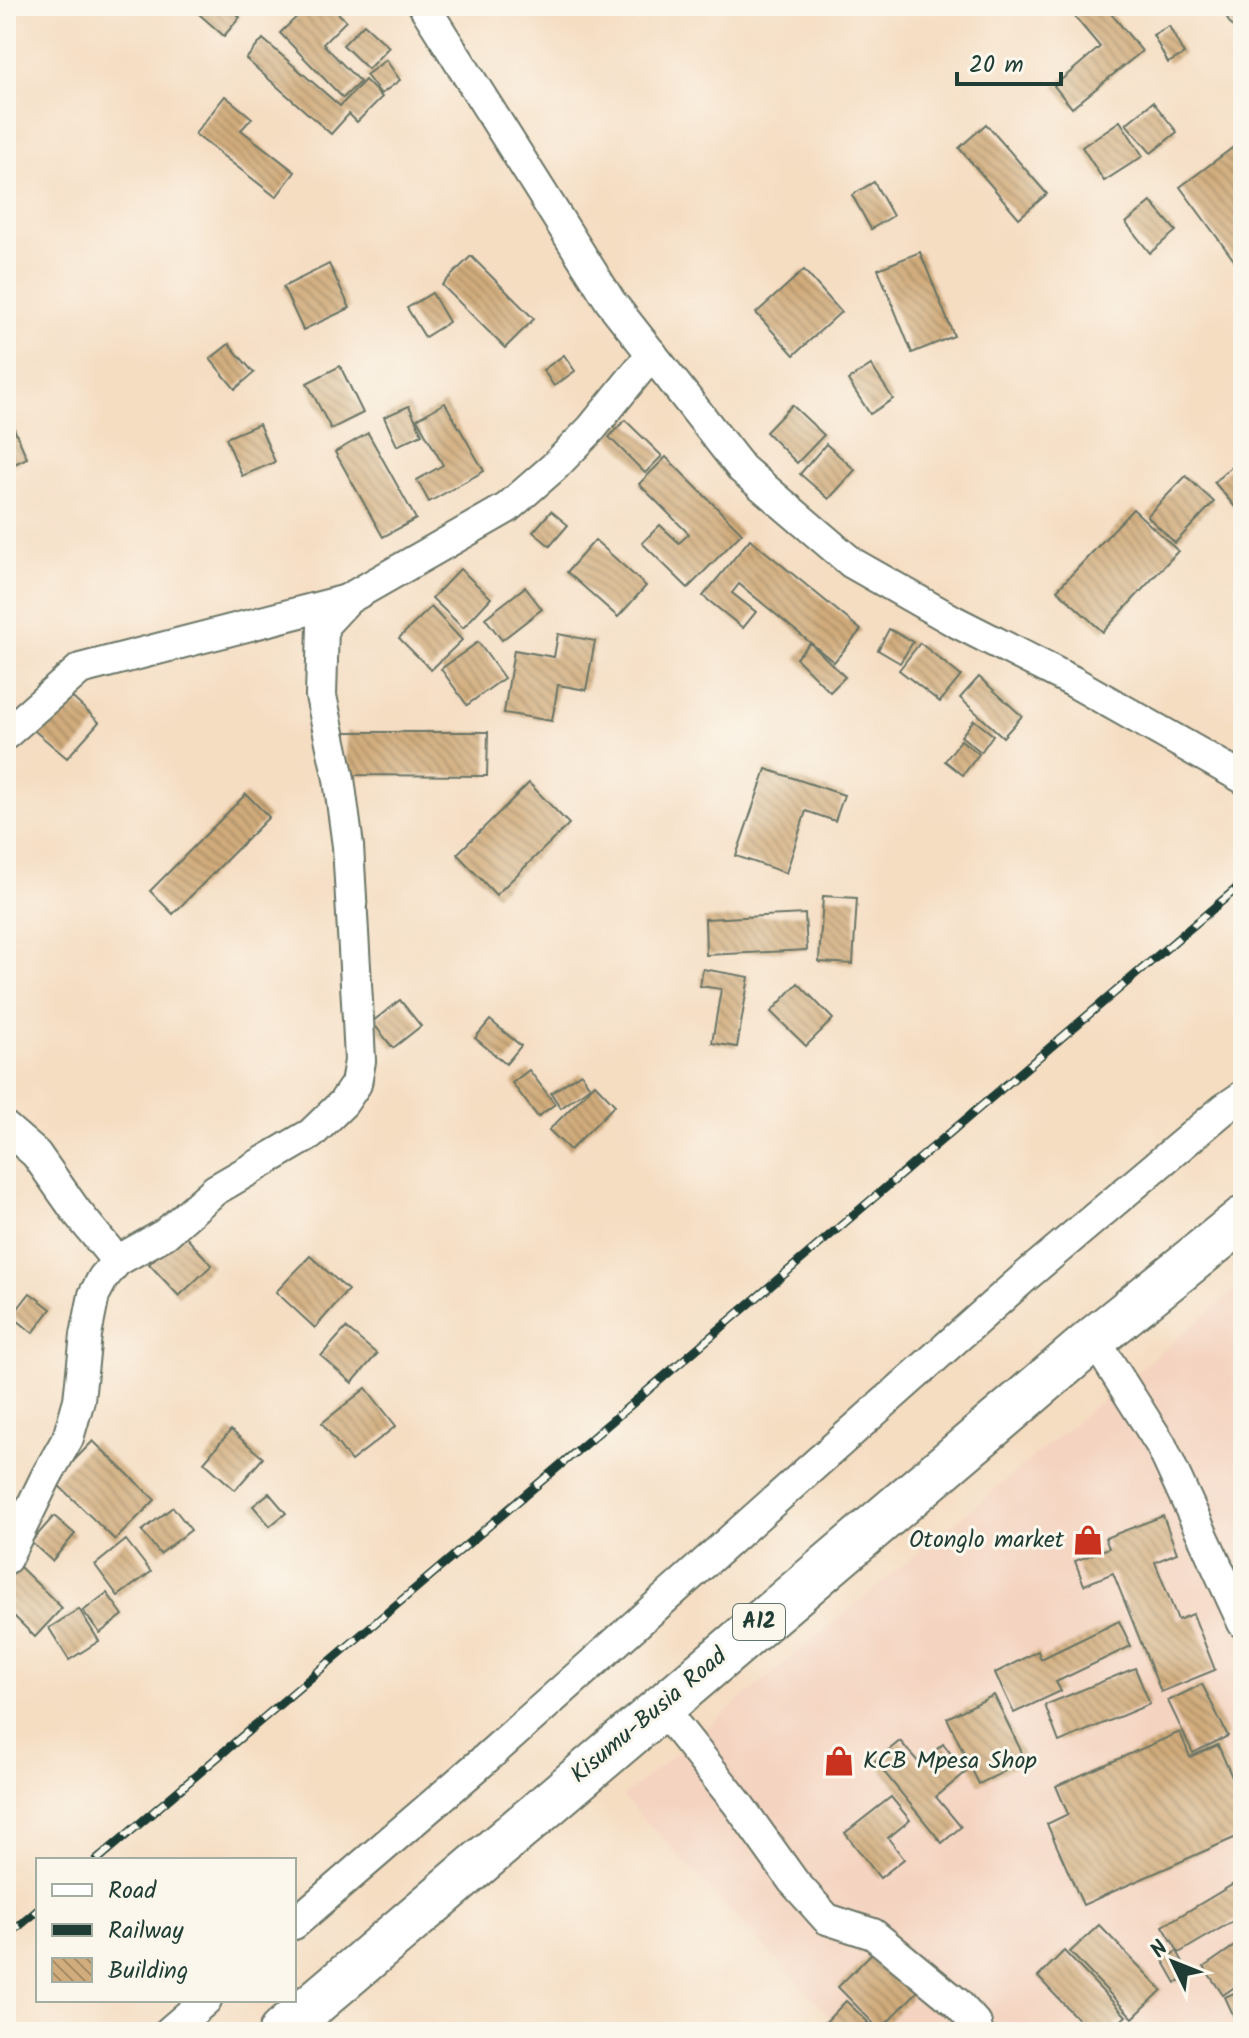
<svg xmlns="http://www.w3.org/2000/svg" width="1249" height="2038" viewBox="0 0 1249 2038" font-family="Kalam,sans-serif">
<style>
.built{fill:#f4d3c0}
.building{fill:url(#building-back-hatch)}
.lines{fill:none;stroke-linecap:round;stroke-linejoin:round}
.minor-casing{stroke:#6a7566;stroke-width:34}
.trunk-casing{stroke:#6a7566;stroke-width:48}
.minor{stroke:#fff;stroke-width:30}
.trunk{stroke:#fff;stroke-width:44}
.rail-casing{stroke:#1f3d34;stroke-width:9}
.rail{stroke:#fbf7ec;stroke-width:6;stroke-dasharray:18;stroke-linecap:butt}
.labels{text-anchor:middle;dominant-baseline:central;stroke-width:6;stroke-linejoin:round;paint-order:stroke}
.shield{fill:#fbf7ec;stroke:#61756b;stroke-width:2}
.shield-label{font-size:22px;font-weight:bold;fill:#1f3d34}
.poi-label{font-size:24px;fill:#1f3d34;stroke:#fbf7ec;text-anchor:end}
.street-label{font-size:24px;fill:#1f3d34;stroke:#fbf7ec}
</style>
<defs>
<pattern id="building-back-hatch" width="6" height="6" patternUnits="userSpaceOnUse" patternTransform="scale(2)"><rect width="6" height="6" fill="#d1ac7c"/><path d="M-1 5l2 2M0 0l6 6M5-1l2 2" fill="none" stroke="#a98d66"/></pattern>
</defs>
<rect width="100%" height="100%" fill="#fbf7ec"/>
<filter id="ink" filterUnits="userSpaceOnUse"><feTurbulence type="fractalNoise" baseFrequency=".0125" numOctaves="2"/><feDisplacementMap in="SourceGraphic" scale="16" xChannelSelector="R" yChannelSelector="G"/><feConvolveMatrix kernelMatrix="1 2 1 2 8 2 1 2 1" color-interpolation-filters="sRGB"/></filter>
<filter id="wash" filterUnits="userSpaceOnUse"><feTurbulence type="fractalNoise" baseFrequency=".006" numOctaves="4" result="noise"/><feDisplacementMap in="SourceGraphic" scale="32" xChannelSelector="R" yChannelSelector="G"/><feGaussianBlur stdDeviation="1.8" result="paint"/><feColorMatrix in="noise" values="0 0 0 0 0 0 0 0 0 0 0 0 0 0 0 0 0 1.4 0 .05"/><feComposite in="paint" operator="in"/></filter>
<g filter="url(#wash)">
<rect width="100%" height="100%" fill="#f5ddc2"/>
<path class="built" d="M1243,1284v748h-398l-222,-235z"/>
<g id="blocks">
<g class="building">
<path d="M190,6h38l12,11 -16,19z"/>
<path d="M308,6h23l15,15 -23,23 37,38 -17,16 -63,-65z"/>
<path d="M1087,6h18l37,45 -70,57 -18,-22 46,-39 -25,-30z"/>
<path d="M1243,8v33l-16,-22z"/>
<path d="M364,24l25,23 -21,22 -25,-24z"/>
<path d="M1169,26l15,28 -16,9 -15,-28z"/>
<path d="M263,39l77,67 25,-26 17,17 -25,25 -8,-8 -18,20 -85,-75z"/>
<path d="M386,60l14,20 -19,14 -15,-19z"/>
<path d="M225,96l27,22 -11,12 54,42 -19,25 -81,-63z"/>
<path d="M1153,102l24,30 -26,21 -25,-29z"/>
<path d="M1120,121l23,35 -39,25 -22,-34z"/>
<path d="M986,124l61,70 -28,24 -60,-70z"/>
<path d="M1243,140v124l-4,3 -59,-80z"/>
<path d="M874,182l19,34 -22,13 -19,-34z"/>
<path d="M1151,202l25,29 -26,22 -24,-30z"/>
<path d="M920,252l34,84 -42,17 -34,-84z"/>
<path d="M471,256l63,63 -29,29 -63,-63z"/>
<path d="M329,264l21,44 -47,22 -20,-43z"/>
<path d="M804,270l37,42 -47,43 -38,-42z"/>
<path d="M432,293l17,29 -24,15 -18,-29z"/>
<path d="M229,344l25,29 -19,16 -25,-30z"/>
<path d="M564,355l11,16 -21,15 -11,-16z"/>
<path d="M871,365l22,34 -23,15 -22,-34z"/>
<path d="M340,366l23,47 -32,16 -24,-46z"/>
<path d="M445,403l39,68 -55,31 -12,-22 26,-15 -26,-46z"/>
<path d="M792,405l32,30 -27,28 -31,-31z"/>
<path d="M409,406l13,28 -25,12 -13,-29z"/>
<path d="M625,420l37,36 -17,17 -36,-36z"/>
<path d="M11,422l16,36 -21,10v-43z"/>
<path d="M259,424l16,38 -33,14 -16,-38z"/>
<path d="M368,433l48,86 -33,18 -48,-85z"/>
<path d="M826,444l29,26 -26,29 -29,-25z"/>
<path d="M666,457l76,76 -54,55 -46,-45 18,-18 19,18 10,-9 -50,-50z"/>
<path d="M1243,457v43l-8,7 -21,-25z"/>
<path d="M1186,476l28,26 -39,41 -28,-27z"/>
<path d="M1133,509l45,42 -75,81 -46,-42z"/>
<path d="M551,511l17,14 -18,21 -17,-14z"/>
<path d="M750,539l111,91 -27,32 -95,-78 -7,9 24,19 -13,16 -40,-32z"/>
<path d="M595,540l51,46 -28,31 -51,-45z"/>
<path d="M460,569l31,29 -28,30 -31,-30z"/>
<path d="M525,587l17,22 -40,31 -17,-22z"/>
<path d="M431,607l31,33 -31,30 -32,-32z"/>
<path d="M889,629l24,13 -13,21 -22,-13z"/>
<path d="M558,634l37,7 -9,49 -28,-5 -6,36 -48,-8 10,-63 40,7z"/>
<path d="M478,642l26,36 -37,27 -26,-36z"/>
<path d="M810,643l35,34 -15,15 -34,-34z"/>
<path d="M920,643l41,33 -21,26 -41,-32z"/>
<path d="M979,677l43,39 -19,21 -43,-39z"/>
<path d="M63,689l36,33 -32,36 -37,-31z"/>
<path d="M974,720l19,15 -12,17 -20,-16z"/>
<path d="M346,732h142l-1,44 -141,-1z"/>
<path d="M961,740l18,14 -16,21 -18,-14z"/>
<path d="M766,769l78,26 -9,26 -29,-10 -20,62 -50,-17z"/>
<path d="M529,783l40,41 -73,71 -39,-41z"/>
<path d="M246,794l23,23 -96,97 -23,-23z"/>
<path d="M823,896l34,2 -4,66 -34,-2z"/>
<path d="M805,914l2,36 -101,5 -1,-36z"/>
<path d="M703,969l46,8 -12,70 -25,-4 9,-54 -21,-3z"/>
<path d="M798,983l35,36 -27,27 -35,-34z"/>
<path d="M400,1000l21,26 -28,22 -21,-26z"/>
<path d="M490,1020l31,26 -15,18 -31,-26z"/>
<path d="M529,1070l26,34 -17,13 -26,-34z"/>
<path d="M581,1073l9,14 -29,21 -10,-15z"/>
<path d="M595,1084l20,21 -45,45 -21,-20z"/>
<path d="M182,1233l30,32 -33,31 -30,-32z"/>
<path d="M310,1256l38,34 -33,38 -39,-36z"/>
<path d="M30,1293l21,16 -18,24 -21,-17z"/>
<path d="M346,1328l31,26 -25,29 -31,-27z"/>
<path d="M366,1388l30,38 -45,35 -29,-38z"/>
<path d="M231,1430l32,28 -28,32 -31,-28z"/>
<path d="M93,1441l62,59 -40,40 -61,-59z"/>
<path d="M269,1493l17,20 -16,13 -17,-20z"/>
<path d="M173,1507l18,23 -31,24 -18,-23z"/>
<path d="M54,1516l21,18 -23,27 -21,-19z"/>
<path d="M1163,1516l14,37 -22,9 23,58 15,-6 22,56 -54,22 -48,-119 -29,12 -9,-24 34,-13 -4,-10z"/>
<path d="M126,1540l25,32 -33,24 -23,-31z"/>
<path d="M18,1565l44,43 -27,29 -29,-29v-31z"/>
<path d="M107,1593l16,22 -23,18 -17,-22z"/>
<path d="M79,1609l20,32 -30,19 -20,-32z"/>
<path d="M1119,1621l12,25 -75,36 5,9 -47,22 -19,-40 43,-22 3,8z"/>
<path d="M1135,1668l15,36 -91,38 -14,-37z"/>
<path d="M1202,1684l26,52 -35,17 -25,-52z"/>
<path d="M994,1695l32,66 -47,23 -32,-66z"/>
<path d="M1180,1732l10,25 28,-12 25,57v32l-160,71 -36,-81 21,-10 -12,-28z"/>
<path d="M900,1741l20,23 23,-20 23,28 -30,25 25,30 -19,16 -67,-82z"/>
<path d="M891,1797l19,23 -22,18 16,21 -24,19 -35,-45z"/>
<path d="M1237,1882l6,11v22l-64,38 -16,-27z"/>
<path d="M1099,1925l63,65 -29,28 -63,-66z"/>
<path d="M1243,1940v41l-20,14 -19,-28z"/>
<path d="M876,1949l42,42 -38,39 -42,-43z"/>
<path d="M1064,1951l62,65 -17,16h-19l-52,-55z"/>
<path d="M1177,1951l13,24 -14,8 -13,-23z"/>
<path d="M1243,1989v29l-7,3 -11,-24z"/>
<path d="M846,2001l22,21 -10,10h-38l-2,-2z"/>
</g>
</g>
</g>
<g filter="url(#ink)">
<use href="#blocks" fill-opacity="0" stroke="#6a7566" stroke-width="2"/>
<g class="lines">
<g class="minor-casing">
<g id="minor">
<path d="M424,6l186,295 132,168 110,94 102,58 118,60 171,97"/>
<path d="M6,734l74,-65 267,-69"/>
<path d="M6,1128l30,26 40,57 41,50"/>
<path d="M1094,1339l67,106 82,178"/>
<path d="M6,1559l41,-84 21,-37 11,-38 7,-65 8,-40 9,-17 14,-17 48,-27 50,-44 96,-56 32,-31 13,-19 4,-23 -2,-42 -10,-173 -9,-67 -18,-83 2,-70 25,-27 159,-91 47,-41 38,-39 60,-74"/>
<path d="M660,1706l78,98 55,77 34,38 46,15 84,69 19,21 1,8"/>
<path d="M294,1924l180,-155 552,-493 198,-167 19,-13"/>
<path d="M169,2032l37,-32"/>
</g>
</g>
<g class="trunk-casing">
<path id="trunk" d="M281,2032l813,-693 149,-120"/>
</g>
<use href="#minor" class="minor"/>
<use href="#trunk" class="trunk"/>
<g class="rail-casing">
<g id="rail">
<path d="M97,1860l1146,-977"/>
<path d="M6,1937l32,-27"/>
</g>
</g>
<use href="#rail" class="rail"/>
</g>
</g>
<defs>
<g id="shop-bare" transform="scale(2.4)"><path d="M-5-2.5h2.3a2.7 3.5 0 0 1 5.4 0H5L5.5 6h-11ZM-1.5-2.5h3a1.5 2.3 0 0 0-3 0Z" fill="#c8321e" stroke="#fbf7ec" stroke-width="2.5" paint-order="stroke"/></g>
</defs>
<g fill-rule="evenodd">
<use href="#shop-bare" x="1088" y="1540"/>
<use href="#shop-bare" x="839" y="1761"/>
</g>
<g class="labels">
<rect class="shield" x="733" y="1604" width="52" height="36" rx="6"/>
<g class="shield-label">
<text x="759" y="1622">A12</text>
</g>
<g class="poi-label">
<text x="1064" y="1540">Otonglo market</text>
<text x="863" y="1761" text-anchor="start">KCB Mpesa Shop</text>
</g>
<g class="street-label">
<text transform="translate(649 1716) rotate(-40)">Kisumu-Busia Road</text>
</g>
</g>
<rect width="1249" height="2038" fill="none" stroke="#fbf7ec" stroke-width="32"/>
<rect x="36" y="1858" width="260" height="144" fill="#fbf7ec" stroke="#a3ada2" stroke-width="2"/>
<rect x="52" y="1884" width="40" height="12" fill="#ffffff" stroke="#a3ada2" stroke-width="2"/>
<text x="108" y="1898" font-size="24" fill="#1f3d34">Road</text>
<rect x="52" y="1924" width="40" height="12" fill="#1f3d34" stroke="#a3ada2" stroke-width="2"/>
<text x="108" y="1938" font-size="24" fill="#1f3d34">Railway</text>
<rect x="52" y="1958" width="40" height="24" fill="url(#building-back-hatch)" stroke="#a3ada2" stroke-width="2"/>
<text x="108" y="1978" font-size="24" fill="#1f3d34">Building</text>
<g transform="translate(1173 1962) rotate(313)" stroke="#fbf7ec" stroke-width="6" paint-order="stroke">
<path d="M0-6L14 30L0 20L-14 30Z" fill="#1f3d34"/>
<text y="-12" font-size="22" font-weight="bold" text-anchor="middle" fill="#1f3d34">N</text>
</g>
<path d="M957 72v12h104v-12" fill="none" stroke="#1f3d34" stroke-width="4"/>
<text x="969" y="72" font-size="24" fill="#1f3d34" stroke="#fbf7ec" stroke-width="6" paint-order="stroke">20 m</text>
</svg>
